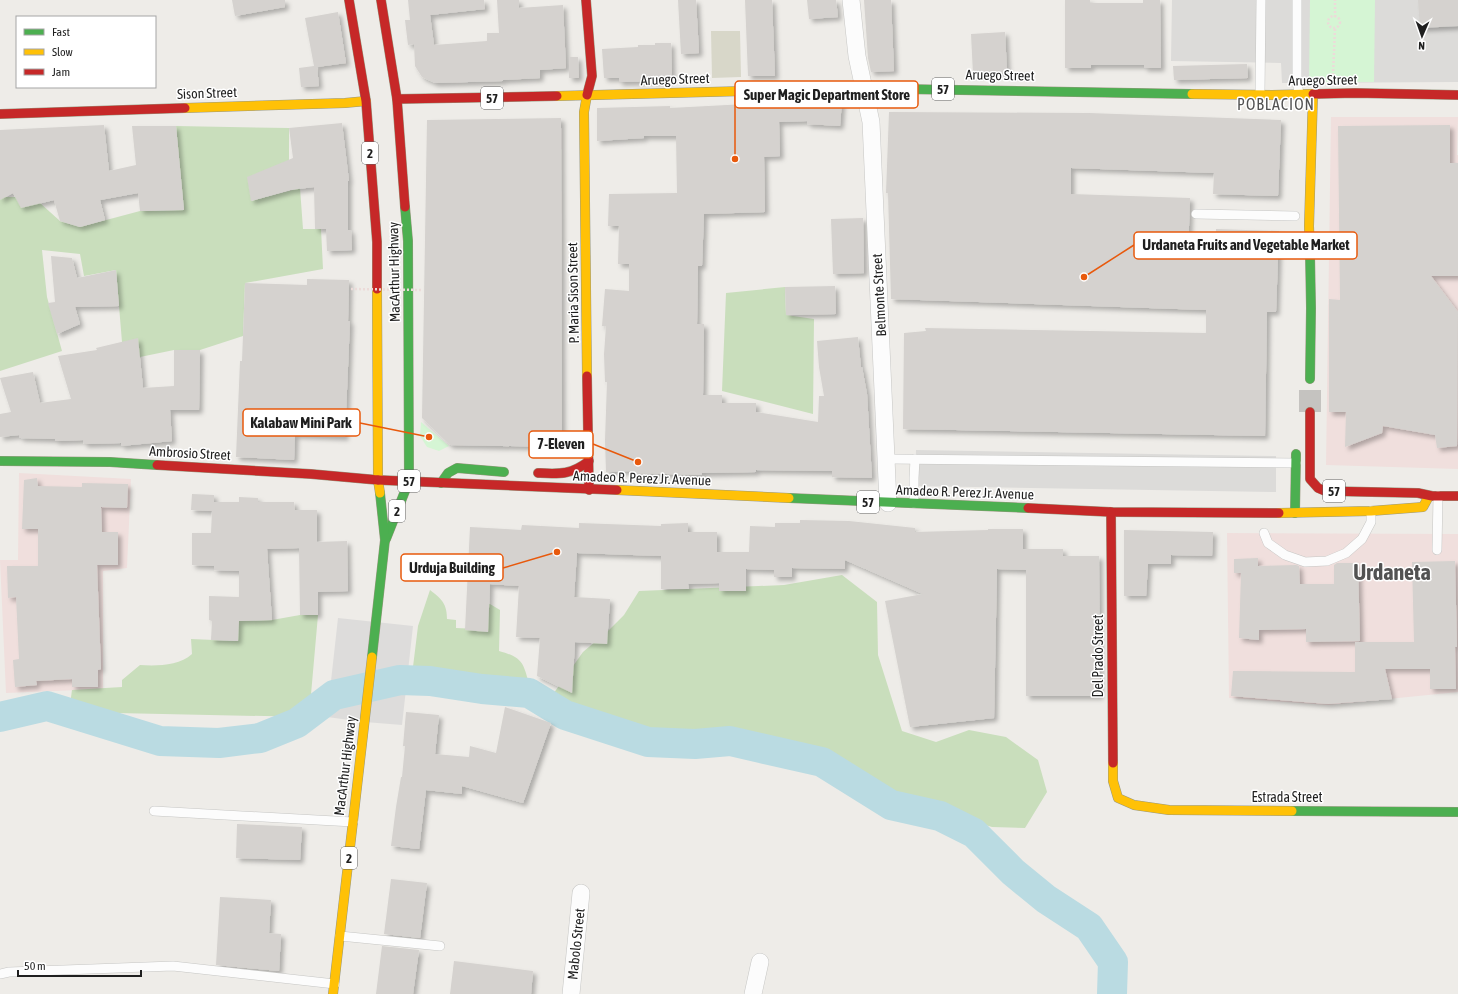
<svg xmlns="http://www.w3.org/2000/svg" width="1458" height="994" viewBox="0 0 1458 994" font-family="'Asap Condensed',sans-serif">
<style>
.commercial{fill:#f0dfdd}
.religious{fill:#dcdbd9}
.construction{fill:#d8d7c9}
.forest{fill:#c9debc}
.park{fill:#d5f5d4}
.pier{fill:#dddcdb}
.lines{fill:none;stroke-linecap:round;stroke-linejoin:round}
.river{stroke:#badbe2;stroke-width:30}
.building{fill:#d5d2cf;filter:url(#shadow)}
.primary-tunnel{stroke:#c5c3c0;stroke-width:22;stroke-dasharray:22 11;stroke-linecap:butt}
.lane-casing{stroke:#c6c6c4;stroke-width:10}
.street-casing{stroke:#c6c6c4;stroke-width:18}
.fast-casing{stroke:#98987f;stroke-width:10}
.slow-casing{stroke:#98987f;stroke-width:10}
.jam-casing{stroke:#98987f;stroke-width:10}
.path{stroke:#ecdbd9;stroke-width:2.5;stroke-dasharray:2 2;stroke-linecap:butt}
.lane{stroke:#fcfcfc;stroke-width:9}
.street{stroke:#fcfcfc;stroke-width:17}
.fast{stroke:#4caf50;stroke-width:9}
.slow{stroke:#ffc107;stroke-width:9}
.jam{stroke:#c62828;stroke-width:9}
.path-bridge{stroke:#ecdbd9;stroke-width:2.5;stroke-dasharray:2 2;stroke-linecap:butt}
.labels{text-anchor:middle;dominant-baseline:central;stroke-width:3;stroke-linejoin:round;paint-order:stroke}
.shield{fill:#fff;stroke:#626262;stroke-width:1}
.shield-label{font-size:13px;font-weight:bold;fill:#1f1f1f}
.street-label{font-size:14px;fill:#1f1f1f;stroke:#fff}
.quarter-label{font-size:16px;letter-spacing:1px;fill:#525252;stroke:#fff}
.town-label{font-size:22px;font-weight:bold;fill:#525252;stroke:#fff}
.leader{fill:none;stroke:#e8590c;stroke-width:1.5}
.callout-dot{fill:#e8590c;stroke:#fff;stroke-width:1.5}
.callout{fill:#fff;stroke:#e8590c;stroke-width:1.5}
.callout-label{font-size:15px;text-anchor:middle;font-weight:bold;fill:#1f1f1f}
</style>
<defs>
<filter id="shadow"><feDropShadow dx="3.5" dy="3.5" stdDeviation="2" flood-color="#0004"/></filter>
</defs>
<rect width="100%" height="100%" fill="#eeece8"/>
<g class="commercial">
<path d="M1331,117h127l-1,38h1v314l-132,-4z"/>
<path d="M19,473l112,6 -4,89 -24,3v118l-97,4 -6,-133h18z"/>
<path d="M1227,533l231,1v158l-130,13 -99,-7z"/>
</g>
<g class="religious">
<path d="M1172,0h286v82l-176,1 -1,-20 -110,-2z"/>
<path d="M916,450l360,6v36l-361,-6z"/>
</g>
<path class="construction" d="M711,31h29l1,46 -29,1z"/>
<g class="forest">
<path d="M176,126l113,2v32l-38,41 49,-13 3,41h18l2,40 -78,14 -2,53 -43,14h-26l-34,7 -18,-15 -6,-72 -32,6 -4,-22 -38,-4 5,47 15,54 -62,20v-182l4,8h11l25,6 20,18 20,6 60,-16 44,-1z"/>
<path d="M785,287l1,28 28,4 -1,95 -91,-23 4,-98z"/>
<path d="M842,575l35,27 1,53 24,76 34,11 33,-12 37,7 32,23 9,32 -22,36 -33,-1 -111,-34 -43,-29 -74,-20 -31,-7h-16l-17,4 -37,-2 -35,-7 -18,-10 -59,-25 32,-45 26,-22 15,-15 15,-24 145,-6z"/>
<path d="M430,590c12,9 17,14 17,29l9,1v8l23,1 1,-26 10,1 10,6 -1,41c25,7 24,12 31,36l-118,-12 6,-49z"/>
<path d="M300,615h18l-9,102 -240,-5 3,-22 50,-3v-7l18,-15c16,1 39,1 52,-11l-1,-15 47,2v-20l34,-1z"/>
</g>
<g class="park">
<path d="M1310,0h65l-1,82h-65z"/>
<path d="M421,422l28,24 -10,5 -12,-4 -7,-11z"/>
</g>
<path class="pier" d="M338,618l75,8 -11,99 -37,-3 -38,-5z"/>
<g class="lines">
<path class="river" d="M0,717l47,-11 113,35 59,2 41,-5 37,-15 37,-28 66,-15 30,1 52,8 47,4 36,22 83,27 47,2 35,-3 92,21 69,43 49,11 34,17 39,39 33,27 43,28 24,35 -1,32"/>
</g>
<g class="building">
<path d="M232,0h53v7l-50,9z"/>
<path d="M408,0h76l1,9 -55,6 4,30 53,-4v-8h12l-2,-33h22v8l44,-3 3,63 -26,2v8l-37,2v1l-68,2 -13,-6 -7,-11 -1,-22 -6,1 -3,-25h5z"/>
<path d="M678,0h18l3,53 -18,1z"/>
<path d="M745,0h27l3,76h-27z"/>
<path d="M807,0h29l2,17 -29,2z"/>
<path d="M864,0h27l3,71 -23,1 -3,-14z"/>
<path d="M1065,0h25v3h53v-3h17l1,68h-17v-3h-53v3h-26z"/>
<path d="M1418,0h40v26l-38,2z"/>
<path d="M338,12l8,51 -29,4 2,19 -18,1 -2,-19 15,-2 -9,-48z"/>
<path d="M1005,32l2,40 -34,2 -2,-40z"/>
<path d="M655,43h16l1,34h-2v4l-51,1v-4h-15l-2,-29 36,-2v-2h17z"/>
<path d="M569,57h9l1,21h-10z"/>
<path d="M1247,64l1,14 -74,2 -1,-14z"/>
<path d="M842,101l-2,25 -33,-2v-3l-28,1 1,34 -16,1 1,55 -61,2 -2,52h-4l-1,58h7l-1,71h19v8h34v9l62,10 1,-26h5l-5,-29 -2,-26 41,-4 3,31 1,-1 5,27 5,84 -40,-1v-6l-76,-1v2l-54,1v2l-72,-2v-2l-24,1 -1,-32 2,-58h-2l-1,-28 2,-28h-4l3,-37 24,2v-27h-11l1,-38h-11l1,-32 68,-1 -1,-57h-32v2l-47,3v-33l73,-2v2l95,-5z"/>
<path d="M889,112l200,1 192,7 -3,76 -65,-2 1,-21 -143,-5v26l119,4 -2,57h27l1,-26 63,2 -3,81h-9l-2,124 -362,-7 1,-96 22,-2 -1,-3 281,5v-23l-315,-11 -3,-106h-2z"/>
<path d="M561,118l1,329 -112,-2 -28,-27 5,-298z"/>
<path d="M342,123l7,58h-1v49h3l1,20 -25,1 -1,-22h-11l-1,-42 -24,3 -39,11 -4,-24 46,-19 -4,-30z"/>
<path d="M104,125l5,46 27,-6 -4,-39h44l8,84 -44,1 -2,-18 -38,7 5,20 -25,7 -20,-6 -6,-21 -33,8 -8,-15 -13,7v-70z"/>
<path d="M1450,125v38h8v113h-27l27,36 -1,134 -20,2 -2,-13 -52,-9 -1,7 -37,14 1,-35h-17v-113l11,1 -2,-174z"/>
<path d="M863,218l1,55 -31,1 -2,-55z"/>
<path d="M51,256l21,2 5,20 39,-8 3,36 -44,1 5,17 -23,10 -9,-31 7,-1z"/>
<path d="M307,279l42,1 -1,41h2l-5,116 -50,-2 -1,25 -58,-3 4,-96h2l3,-78 62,2z"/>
<path d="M835,286l1,28 -50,1 -1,-28z"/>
<path d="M138,338l5,50 31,-2v-36h26l-1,60h-29l2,31 -51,5v-3l-37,1 -1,-4 -28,1v-2l-35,-1 -1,-3 -19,2v-23l11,-2 -11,-34 33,-6 7,31 31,-4 -13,-43 39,-6 -1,-2z"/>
<path d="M37,478l1,8 44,1v-4l46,1 -1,24 -26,-1 1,25h16v33h-21l4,104 -3,1v17h-26v-8l-36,2 1,4 -22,2 -2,-27 6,-1 -3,-62 -8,1 -1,-32h31v-37h-16l2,-49z"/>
<path d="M192,494l22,1v7h25v-5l19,1v4h36l1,8h22v32l30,-1 1,50 -30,1v23h-18l-1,-67 -32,1 5,71 -33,1 -1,20 -27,-1 1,-19 -3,-1v-24l30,1v-26l-25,-1v-4l-22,-1v-32h19l1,-22 -21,-1z"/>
<path d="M800,520l49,1 66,7v4l73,-2v-1h35v20h40v7h36l1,140h-74v-126l-29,-1 -3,149 -84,9 -25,-126 38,-7 -78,-34v9l-53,-1v9h-18v-7l-28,-1v22h-27v-8l-31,1 1,5h-28v-33l-84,-3 -3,44 36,2 -3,45 -32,-2 -3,51 -35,-17 3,-38 -24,-1 3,-51 -29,-2 -2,48 -23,-2 5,-103 51,3 1,-5 57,3v-5l82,3v-2l27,-1v9h29v20h32l1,-26 25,1v-4h25z"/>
<path d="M1124,530l89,2 -1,24 -41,-1v9h-23l-2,32h-22z"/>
<path d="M1258,558v8l38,-1 3,1 1,18h34v-19l3,-2h21l2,78 -54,1v-13l-47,1v10l-20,-2 2,-65h-7v-14z"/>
<path d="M1455,561l2,86h-2l1,42h-26v-20h-45l7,30 -64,5 -97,-8 2,-25 122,1v-30h59l-2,-80z"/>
<path d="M505,707l46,16 -28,80 -61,-17v8l-36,-4 -7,59 -28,-3 5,-39 5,-30h1l3,-31h-2l3,-34 33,3 -4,39 34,3 1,-11 26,7z"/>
<path d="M237,824l65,3 -2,33 -64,-2z"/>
<path d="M391,879l36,4 -7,55 -36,-4z"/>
<path d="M220,897l51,3 -2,33 12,1 -2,37 -63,-6z"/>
<path d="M382,946l37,4 -6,44h-37z"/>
<path d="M454,961l79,10 -2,23h-81z"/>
</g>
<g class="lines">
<path class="primary-tunnel" d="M1310,412v-33"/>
<g class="lane-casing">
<g id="lane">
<path d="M1297,0v80l2,15"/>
<path d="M1260,94l1,-94"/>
<path d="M1196,214l99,2"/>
<path d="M887,459l409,4"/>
<path d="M914,503v-25l1,-19"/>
<path d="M1264,533l4,10 17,12 20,7 22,-1 19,-8 16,-14 9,-17v-11"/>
<path d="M1437,550l1,-54"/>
<path d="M154,811l199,11"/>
<path d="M340,936l100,10"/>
<path d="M0,974l9,-2 164,-6 162,18"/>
</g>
</g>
<g class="street-casing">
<g id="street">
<path d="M851,0l6,56 14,66 17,381"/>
<path d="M571,994l10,-101"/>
<path d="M753,994l7,-32"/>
</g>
</g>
<g class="fast-casing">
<g id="fast">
<path d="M901,89l291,5"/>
<path d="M1310,254l1,54 -1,71"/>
<path d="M0,461l110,1 47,3"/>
<path d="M441,483l7,-10 9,-5 47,4"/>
<path d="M789,498l239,10"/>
<path d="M1295,513l1,-59"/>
<path d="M386,539l23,-58 -1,-240 -3,-34"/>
<path d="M372,657l13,-117 -5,-47"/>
<path d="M1292,811l166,1"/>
</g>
</g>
<g class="slow-casing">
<g id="slow">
<path d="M1192,94l80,1 41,-1 -4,132 1,28"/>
<path d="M587,95l-3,17 3,264"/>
<path d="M557,96l307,-8 37,1"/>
<path d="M185,108l160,-5 21,-2"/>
<path d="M377,289l1,191 2,13"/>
<path d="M617,490l172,8"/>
<path d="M1279,513l92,-2 52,-4 6,-11"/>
<path d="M1113,763v18l5,17 16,7 35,5 123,1"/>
<path d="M333,994l39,-337"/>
</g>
</g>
<g class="jam-casing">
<g id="jam">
<path d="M349,0l17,101 11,141v47"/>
<path d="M381,0l16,99 8,108"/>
<path d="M586,0l6,76 -5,19"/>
<path d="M1313,94l42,-1 103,2"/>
<path d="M397,99l160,-3"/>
<path d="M0,114l185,-6"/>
<path d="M587,376l2,114"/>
<path d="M1310,412v67l8,9 7,3 93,2 14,3h26"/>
<path d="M157,465l154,9 67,6"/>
<path d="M538,473c22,1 33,2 51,-12"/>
<path d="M378,480l239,10"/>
<path d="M1028,508l83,4 168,1"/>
<path d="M1111,512l2,251"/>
</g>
</g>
<g class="path">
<circle cx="1334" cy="22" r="6"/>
<path d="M1335,17v-17"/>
<path d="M1333,75l2,-46"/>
</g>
<use href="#lane" class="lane"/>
<use href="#street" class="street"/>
<use href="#fast" class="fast"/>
<use href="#slow" class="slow"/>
<use href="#jam" class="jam"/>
<path class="path-bridge" d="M351,289l72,1"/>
</g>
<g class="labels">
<g class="shield">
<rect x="932" y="78" width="22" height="22" rx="3"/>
<rect x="481" y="87" width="22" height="22" rx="3"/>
<rect x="362" y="142" width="16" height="22" rx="3"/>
<rect x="398" y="470" width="22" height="22" rx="3"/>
<rect x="1323" y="480" width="22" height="22" rx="3"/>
<rect x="857" y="491" width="22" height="22" rx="3"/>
<rect x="389" y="500" width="16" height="22" rx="3"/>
<rect x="341" y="847" width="16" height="22" rx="3"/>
</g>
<g class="shield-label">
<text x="943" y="89">57</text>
<text x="492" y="98">57</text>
<text x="370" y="153">2</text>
<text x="409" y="481">57</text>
<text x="1334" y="491">57</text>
<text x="868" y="502">57</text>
<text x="397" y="511">2</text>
<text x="349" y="858">2</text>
</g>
<g class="street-label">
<text transform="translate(1000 75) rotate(1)">Aruego Street</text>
<text transform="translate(675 79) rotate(-2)">Aruego Street</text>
<text transform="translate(1323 80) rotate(-1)">Aruego Street</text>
<text transform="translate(207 93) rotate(-2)">Sison Street</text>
<text transform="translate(394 272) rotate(-91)">MacArthur Highway</text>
<text transform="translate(573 293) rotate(-91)">P. Maria Sison Street</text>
<text transform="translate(879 295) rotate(-93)">Belmonte Street</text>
<text transform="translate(190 453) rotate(3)">Ambrosio Street</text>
<text transform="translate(642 478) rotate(2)">Amadeo R. Perez Jr. Avenue</text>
<text transform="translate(965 492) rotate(2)">Amadeo R. Perez Jr. Avenue</text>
<text transform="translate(1098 656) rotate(-90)">Del Prado Street</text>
<text transform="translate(345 766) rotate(-83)">MacArthur Highway</text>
<text x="1287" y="797">Estrada Street</text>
<text transform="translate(576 944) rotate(-84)">Mabolo Street</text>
</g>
<g class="quarter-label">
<text x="1276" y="104">POBLACION</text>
</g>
<g class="town-label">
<text x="1392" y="572">Urdaneta</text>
</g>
</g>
<path class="leader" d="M735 159L735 95M1084 277L1134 245M429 437L360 423M638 462L593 444M557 552L503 568"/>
<g class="callout-dot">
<circle cx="735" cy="159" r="4"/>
<circle cx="1084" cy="277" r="4"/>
<circle cx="429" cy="437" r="4"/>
<circle cx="638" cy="462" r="4"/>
<circle cx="557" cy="552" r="4"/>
</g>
<g class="callout">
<rect x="735" y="81" width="183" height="27" rx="4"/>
<rect x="1134" y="232" width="223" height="27" rx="4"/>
<rect x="243" y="409" width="117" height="27" rx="4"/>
<rect x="529" y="431" width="64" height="27" rx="4"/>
<rect x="401" y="554" width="102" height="27" rx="4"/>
</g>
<g class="callout-label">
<text x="827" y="100">Super Magic Department Store</text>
<text x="1246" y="250">Urdaneta Fruits and Vegetable Market</text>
<text x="301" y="428">Kalabaw Mini Park</text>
<text x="561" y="449">7-Eleven</text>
<text x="452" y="573">Urduja Building</text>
</g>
<rect x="16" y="16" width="140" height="72" fill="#ffffff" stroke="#a5a5a5"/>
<rect x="24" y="29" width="20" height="6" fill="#4caf50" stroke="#a5a5a5"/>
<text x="52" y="36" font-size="12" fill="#1f1f1f">Fast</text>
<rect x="24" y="49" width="20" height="6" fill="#ffc107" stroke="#a5a5a5"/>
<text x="52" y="56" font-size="12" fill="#1f1f1f">Slow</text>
<rect x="24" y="69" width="20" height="6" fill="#c62828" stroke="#a5a5a5"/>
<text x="52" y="76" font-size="12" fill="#1f1f1f">Jam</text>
<g transform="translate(1422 36) rotate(182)" stroke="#ffffff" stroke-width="3" paint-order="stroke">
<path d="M0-3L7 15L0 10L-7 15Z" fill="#1f1f1f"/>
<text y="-6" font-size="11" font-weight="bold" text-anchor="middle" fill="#1f1f1f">N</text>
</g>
<path d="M18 970v6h123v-6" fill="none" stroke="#1f1f1f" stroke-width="2"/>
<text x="24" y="970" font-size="12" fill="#1f1f1f" stroke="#ffffff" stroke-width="3" paint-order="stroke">50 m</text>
</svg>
